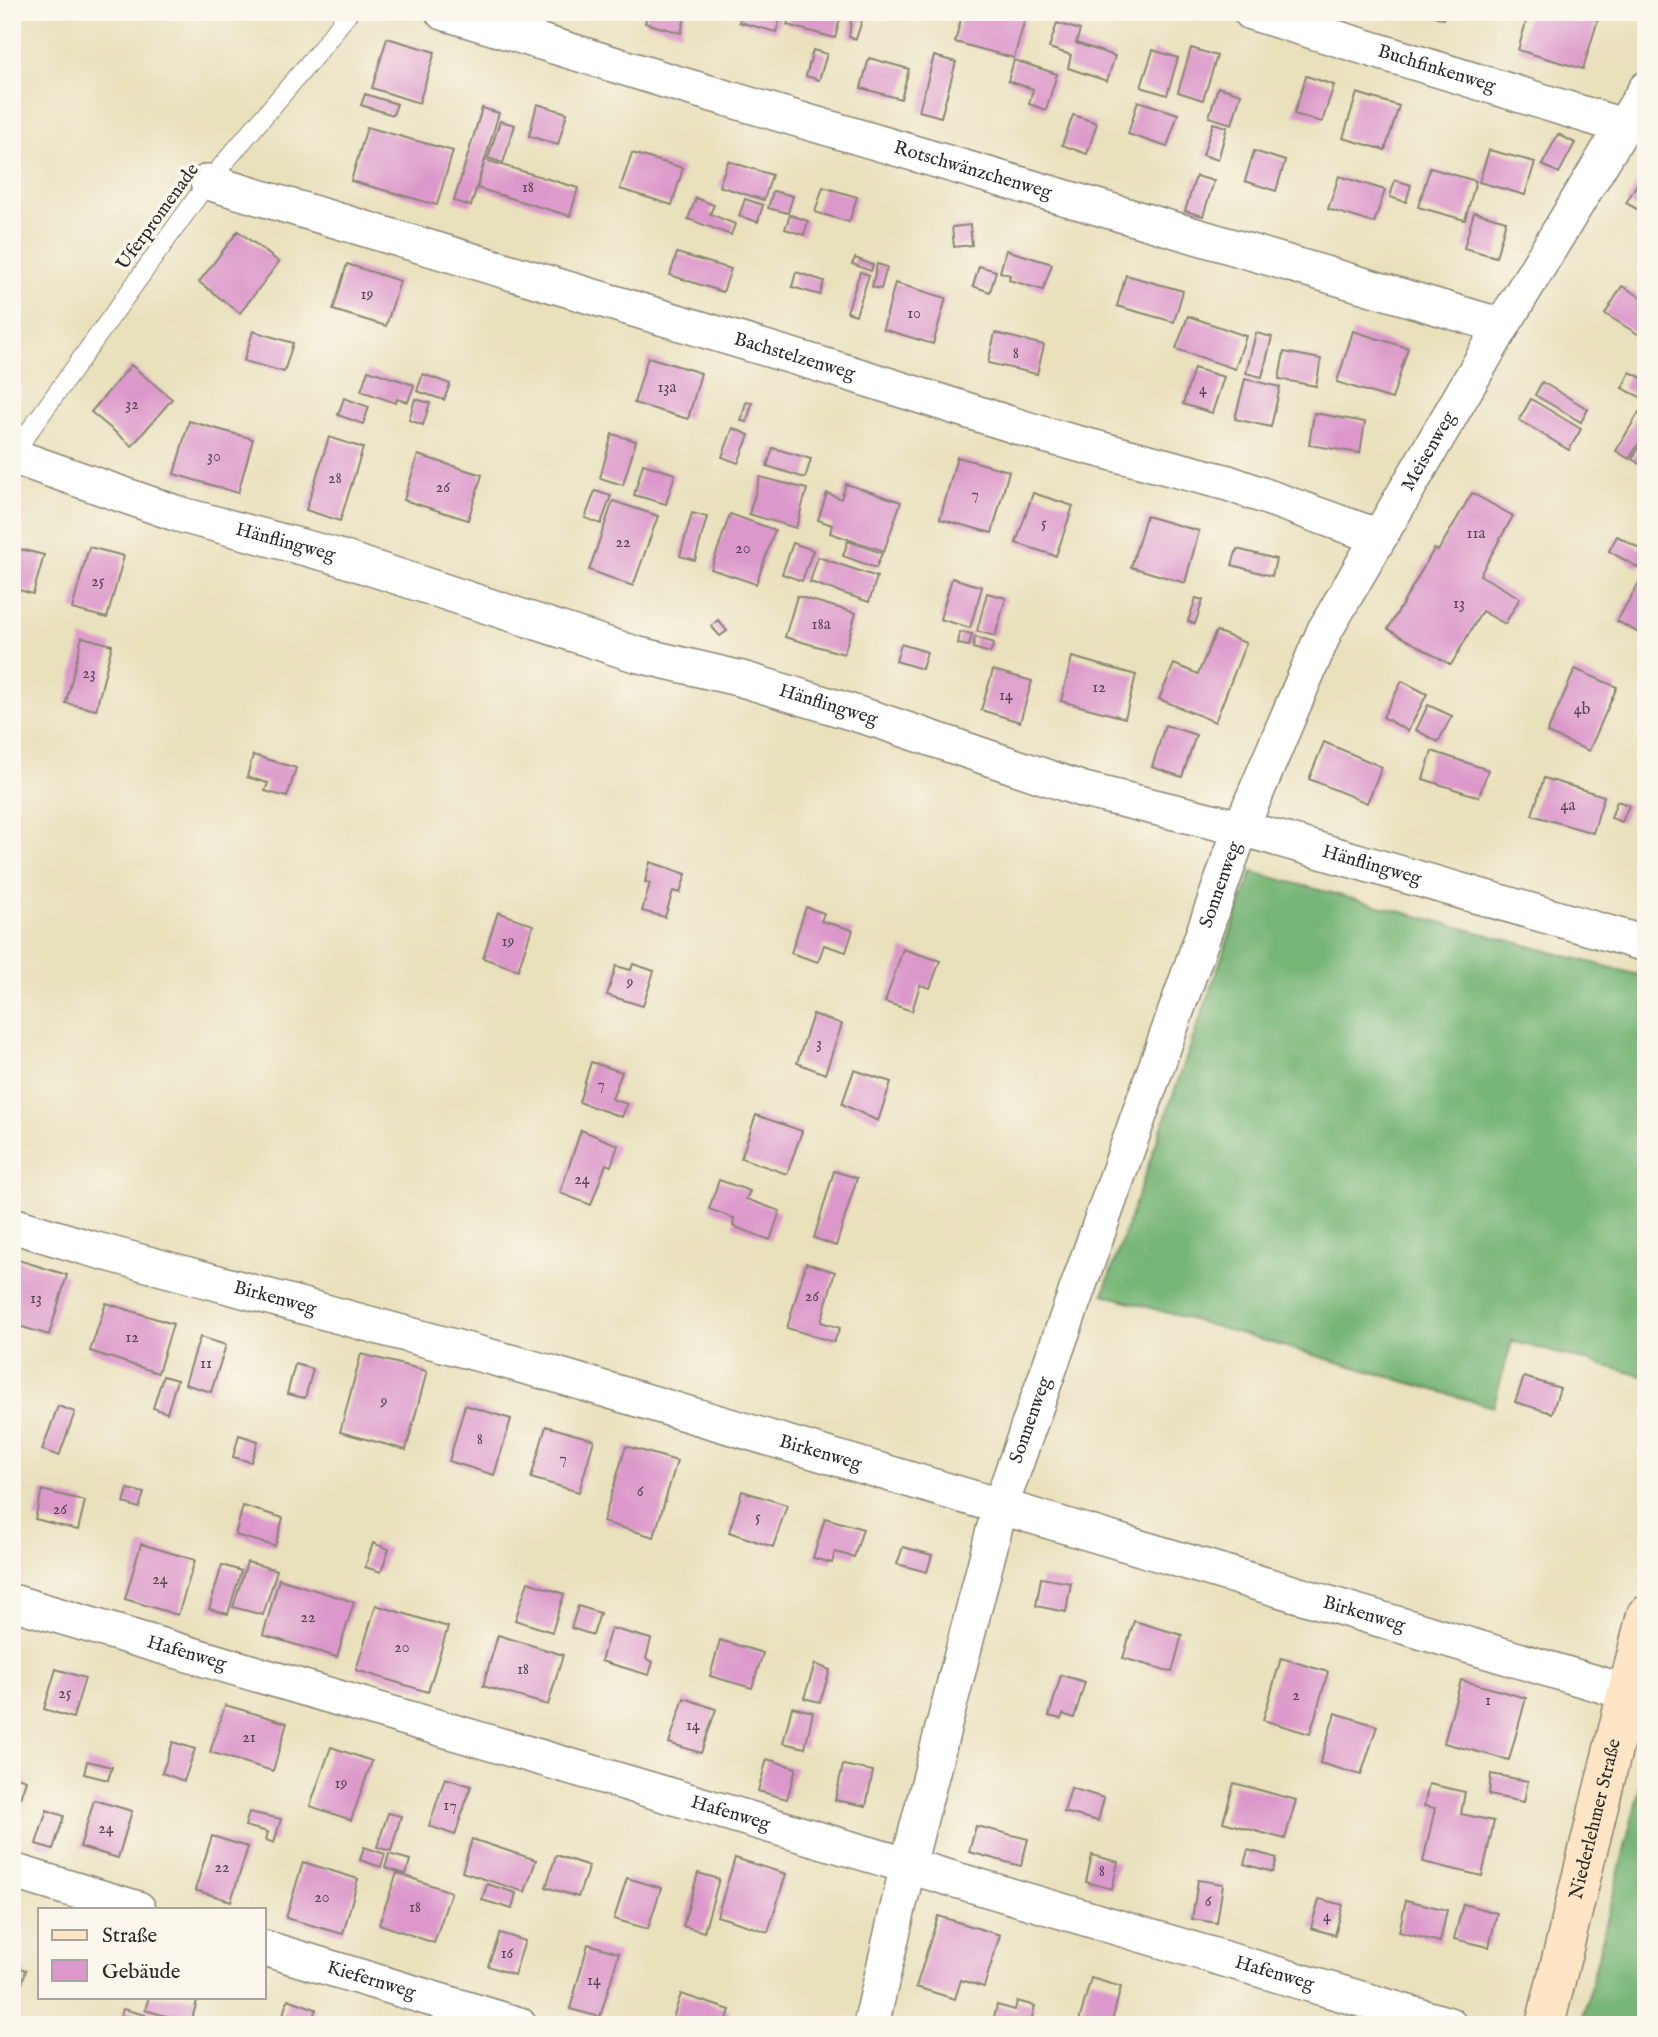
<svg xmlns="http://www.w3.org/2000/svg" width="1658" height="2037" viewBox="0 0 1658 2037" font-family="'IM FELL English',serif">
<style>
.forest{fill:#76b576;stroke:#507050;stroke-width:2}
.building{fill:#dc98ca}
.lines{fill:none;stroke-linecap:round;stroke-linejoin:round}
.lane-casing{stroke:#8a8674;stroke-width:20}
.street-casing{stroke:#8a8674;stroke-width:38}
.secondary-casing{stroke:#8a8674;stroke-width:41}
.lane{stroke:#fff;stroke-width:18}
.street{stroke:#fff;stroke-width:35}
.secondary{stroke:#fde5c5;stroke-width:38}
.labels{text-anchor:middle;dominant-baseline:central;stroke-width:7;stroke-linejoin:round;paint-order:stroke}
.number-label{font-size:16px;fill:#574653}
.street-label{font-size:19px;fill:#2b2b2b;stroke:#fbf7ec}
</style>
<rect width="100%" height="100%" fill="#fbf7ec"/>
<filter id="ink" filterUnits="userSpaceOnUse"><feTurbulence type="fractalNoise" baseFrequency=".0143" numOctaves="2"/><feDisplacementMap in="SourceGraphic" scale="14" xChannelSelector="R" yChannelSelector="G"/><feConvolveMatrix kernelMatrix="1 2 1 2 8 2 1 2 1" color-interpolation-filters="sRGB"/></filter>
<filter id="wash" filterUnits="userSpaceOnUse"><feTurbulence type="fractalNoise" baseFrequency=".00686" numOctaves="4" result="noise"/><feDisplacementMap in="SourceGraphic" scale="28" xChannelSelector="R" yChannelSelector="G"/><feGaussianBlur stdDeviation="1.57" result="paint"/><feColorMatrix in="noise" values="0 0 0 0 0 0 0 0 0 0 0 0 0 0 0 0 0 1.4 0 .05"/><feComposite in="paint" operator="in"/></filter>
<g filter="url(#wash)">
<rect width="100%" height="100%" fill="#e9e0bc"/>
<g class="forest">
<path d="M1252,872l394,105v400l-134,-36 -19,66 -390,-113z"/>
<path d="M1646,1763v262h-65z"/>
</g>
<g id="blocks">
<g class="building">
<path d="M648,12h38l-5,21 -36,-10z"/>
<path d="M742,12h40l-6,20 -37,-10z"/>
<path d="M791,12h51l-7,26 -48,-13z"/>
<path d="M963,12h64l-13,46 -59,-16z"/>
<path d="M1424,12h21l-2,7z"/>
<path d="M1529,12h46l23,7 -15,50 -65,-19z"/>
<path d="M852,14l11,3 -7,22 -7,-2z"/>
<path d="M1057,23l23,7 -4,13 39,13 -8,25 -39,-13 3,-13 -22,-7z"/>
<path d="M387,38l48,14 -16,51 -47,-15z"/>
<path d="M1191,48l26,8 -14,44 -25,-8z"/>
<path d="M813,50l14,4 -8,26 -13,-4z"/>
<path d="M1153,50l25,8 -11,37 -26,-8z"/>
<path d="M934,56l22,6 -15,55 -22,-6z"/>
<path d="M869,58l40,11 -8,30 -40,-11z"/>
<path d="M1014,60l43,14 -11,36 -17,-6 4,-15 -25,-8z"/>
<path d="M1306,76l28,9 -12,37 -28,-8z"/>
<path d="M1218,87l23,7 -9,30 -23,-7z"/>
<path d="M1357,93l42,13 -14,44 -42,-12z"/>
<path d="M365,94l32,10 -4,11 -32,-10z"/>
<path d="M1138,101l40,13 -11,33 -39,-13z"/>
<path d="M537,104l30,9 -9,32 -29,-9z"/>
<path d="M482,108l17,5 -28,93 -17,-5z"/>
<path d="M1073,115l24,8 -10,31 -25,-9z"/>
<path d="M500,121l15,4 -12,38 -15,-5z"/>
<path d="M1213,123l14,4 -9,33 -15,-5z"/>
<path d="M367,127l86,24 -16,54 -86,-24z"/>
<path d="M1558,134l17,9 -16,30 -17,-8z"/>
<path d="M1489,150l46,12 -10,33 -46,-13z"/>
<path d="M1254,151l31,10 -9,30 -31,-10z"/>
<path d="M632,153l51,15 -11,37 -52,-16z"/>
<path d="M485,160l93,28 -8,28 -93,-28z"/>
<path d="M728,161l44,14 -8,25 -45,-14z"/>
<path d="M1430,168l46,13 -11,39 -47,-13z"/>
<path d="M1646,168v46l-20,-11z"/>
<path d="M1196,176l18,5 -11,35 -18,-5z"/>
<path d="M1339,176l46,14 -11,33 -46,-14z"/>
<path d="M1395,180l16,5 -5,17 -16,-5z"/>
<path d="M823,187l34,10 -8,25 -34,-10z"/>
<path d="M773,191l20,5 -5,17 -20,-5z"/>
<path d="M696,198l18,7 -4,9 25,10 -4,11 -43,-16z"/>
<path d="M745,199l18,6 -5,17 -19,-6z"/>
<path d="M1474,212l32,9 -10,36 -32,-9z"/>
<path d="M790,215l18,6 -4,14 -19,-6z"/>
<path d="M970,225l2,20 -18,2 -2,-20z"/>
<path d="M238,231l41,31 -39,51 -41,-31z"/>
<path d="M1006,250l46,14 -9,26 -34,-10 1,-5 -10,-3z"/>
<path d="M677,253l54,16 -8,23 -53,-17z"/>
<path d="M855,258l18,7 -2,6 -19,-7z"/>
<path d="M347,264l53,17 -14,45 -53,-16z"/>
<path d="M877,264l10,3 -6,22 -9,-2z"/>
<path d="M979,266l17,5 -6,21 -17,-6z"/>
<path d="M796,272l28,9 -4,14 -28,-8z"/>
<path d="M860,272l9,3 -13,40 -9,-3z"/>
<path d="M1126,275l57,16 -9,31 -57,-16z"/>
<path d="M895,283l51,15 -13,46 -50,-15z"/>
<path d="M1622,286l24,14v39l-41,-25z"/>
<path d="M1188,316l58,20 -11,33 -59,-20z"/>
<path d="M253,331l40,12 -9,29 -40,-11z"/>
<path d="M1353,331l55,17 -16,51 -55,-17z"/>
<path d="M995,333l49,12 -7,29 -49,-11z"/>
<path d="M1256,333l16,4 -10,40 -16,-4z"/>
<path d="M1284,352l37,7 -5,27 -37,-7z"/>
<path d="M648,357l53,16 -13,46 -54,-16z"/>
<path d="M131,365l41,34 -40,47 -41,-34z"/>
<path d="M1194,368l30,9 -12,36 -29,-9z"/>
<path d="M368,370l46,15 -6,17 -11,-3 -1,4 -35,-12z"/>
<path d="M1630,372l16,8v20l-24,-12z"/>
<path d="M423,374l27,10 -6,16 -27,-9z"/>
<path d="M1245,379l35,8 -9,40 -36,-8z"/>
<path d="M1542,382l46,27 -7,13 -46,-27z"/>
<path d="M344,398l25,9 -6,17 -25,-9z"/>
<path d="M415,399l15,4 -7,22 -14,-5z"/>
<path d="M1531,399l50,30 -12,21 -50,-30z"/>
<path d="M746,402l6,1 -5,19 -6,-1z"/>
<path d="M1639,412l7,4v16l-17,27 -13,-8z"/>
<path d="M1314,413l51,9 -5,31 -51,-8z"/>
<path d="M189,421l64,18 -15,54 -64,-19z"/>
<path d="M733,428l16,7 -11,28 -16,-6z"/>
<path d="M612,434l24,7 -13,44 -23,-7z"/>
<path d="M329,437l34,11 -23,73 -34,-11z"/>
<path d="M1642,442l4,2 -2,23 -12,-8z"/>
<path d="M773,448l38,11 -6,19 -38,-12z"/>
<path d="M418,455l64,20 -14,45 -64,-20z"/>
<path d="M957,457l52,14 -17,62 -52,-14z"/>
<path d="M643,464l32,10 -9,30 -32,-9z"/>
<path d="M760,477l47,12 -11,39 -47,-14z"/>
<path d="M846,484l55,18 -17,49 -54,-18 2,-8 -14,-5 9,-27 14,6z"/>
<path d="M595,491l16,5 -10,28 -16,-6z"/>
<path d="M1033,493l40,13 -17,50 -40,-13z"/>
<path d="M1472,493l41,23 -33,59 40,23 -15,26 -23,-13 -31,54 -63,-36 46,-80 4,2z"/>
<path d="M613,501l45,15 -25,70 -44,-16z"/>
<path d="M692,513l15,4 -12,43 -15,-4z"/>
<path d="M730,514l45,16 -19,54 -45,-15z"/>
<path d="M1146,516l53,15 -14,52 -54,-16z"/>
<path d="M1617,536l29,16 -7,16 -30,-17z"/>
<path d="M848,541l34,12 -6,15 -33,-12z"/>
<path d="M793,543l20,7 -11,31 -20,-7z"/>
<path d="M12,547l32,8 -11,39 -21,-6z"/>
<path d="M89,547l35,9 -17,62 -35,-9z"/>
<path d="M1237,549l39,10 -4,17 -40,-11z"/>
<path d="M818,557l59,20 -8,25 -59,-20z"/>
<path d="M952,578l30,9 -12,41 -30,-9z"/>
<path d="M1640,581l6,4v52l-29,-16z"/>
<path d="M987,593l19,5 -11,38 -18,-5z"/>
<path d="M797,596l59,17 -12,41 -59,-17z"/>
<path d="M1196,598l7,2 -8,24 -7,-3z"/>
<path d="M718,620l9,11 -7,5 -9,-10z"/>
<path d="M1216,631l30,12 -31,79 -56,-23 15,-35 24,10z"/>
<path d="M960,632l12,2 -3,12 -11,-2z"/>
<path d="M82,637l30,8 -16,65 -30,-7z"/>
<path d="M975,637l19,6 -4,10 -17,-5z"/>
<path d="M901,644l26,8 -5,17 -26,-8z"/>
<path d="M1072,657l64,18 -11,43 -64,-17z"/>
<path d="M1575,669l42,18 -28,64 -42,-18z"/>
<path d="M993,670l39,11 -12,41 -39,-12z"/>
<path d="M1402,681l25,13 -19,37 -25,-14z"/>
<path d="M1428,705l24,11 -14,26 -22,-12z"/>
<path d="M1165,725l31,10 -14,42 -30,-10z"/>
<path d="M1324,742l58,25 -15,36 -58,-24z"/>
<path d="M1432,751l56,19 -9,27 -56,-18z"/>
<path d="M253,755l43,13 -9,29 -22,-6 3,-8 -21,-6z"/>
<path d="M1544,778l60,18 -11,37 -61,-18z"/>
<path d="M1617,801l12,4 -7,17 -11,-4z"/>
<path d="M650,862l36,12 -6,19 -7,-2 -8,26 -23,-6 8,-28 -5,-1z"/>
<path d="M806,907l18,6 -3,8 32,9 -7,22 -22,-7 -6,17 -27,-9z"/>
<path d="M498,912l35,13 -15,45 -35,-12z"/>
<path d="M903,949l37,12 -10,27 -10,-3 -8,26 -27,-9z"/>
<path d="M633,964l21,7 -11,35 -36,-11 9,-29 15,4z"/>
<path d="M813,1014l29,10 -17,50 -28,-11z"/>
<path d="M591,1062l31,10 -10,27 15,5 -5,13 -43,-15z"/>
<path d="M854,1070l37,12 -13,39 -36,-17z"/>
<path d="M756,1115l46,16 -15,43 -46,-16z"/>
<path d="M581,1130l37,15 -7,21 -5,-2 -15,41 -31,-12z"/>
<path d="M834,1171l23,7 -21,68 -22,-8z"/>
<path d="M719,1180l31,11 -4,8 34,12 -10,29 -37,-14 1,-8 -25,-9z"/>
<path d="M12,1258l55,17 -18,60 -37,-11z"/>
<path d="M806,1263l29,9 -14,50 19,6 -6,14 -47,-14z"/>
<path d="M106,1303l67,21 -15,49 -68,-22z"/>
<path d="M200,1337l26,8 -15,47 -26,-8z"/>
<path d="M361,1354l66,17 -21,79 -66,-18z"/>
<path d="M295,1364l18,5 -8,29 -18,-4z"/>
<path d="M163,1376l14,4 -10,33 -14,-5z"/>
<path d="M1524,1377l36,11 -8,25 -37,-11z"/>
<path d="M465,1405l46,14 -17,56 -45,-14z"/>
<path d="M58,1406l17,6 -16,44 -17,-6z"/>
<path d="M546,1426l48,14 -15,52 -48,-14z"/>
<path d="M239,1435l19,6 -7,21 -18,-5z"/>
<path d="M626,1446l51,15 -23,76 -51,-15z"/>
<path d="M128,1489l16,4 -5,15 -15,-5z"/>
<path d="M42,1490l43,11 -7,29 -43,-11z"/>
<path d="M742,1491l45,14 -14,42 -44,-15z"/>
<path d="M243,1506l40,12 -8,28 -40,-11z"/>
<path d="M825,1518l38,11 -9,28 -19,-5 -3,11 -19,-5z"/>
<path d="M373,1543l16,6 -8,23 -16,-5z"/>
<path d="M141,1544l54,16 -17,55 -53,-16z"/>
<path d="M903,1547l29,8 -5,17 -30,-8z"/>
<path d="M247,1562l30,8 -14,45 -30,-8z"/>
<path d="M222,1565l19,6 -13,43 -19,-5z"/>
<path d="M1041,1578l30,5 -5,29 -30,-6z"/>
<path d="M279,1579l75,23 -17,55 -74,-22z"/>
<path d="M528,1582l36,12 -12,38 -37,-12z"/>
<path d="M376,1605l72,22 -20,65 -72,-22z"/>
<path d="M578,1606l22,7 -7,22 -22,-7z"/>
<path d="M1134,1621l48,14 -10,37 -49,-14z"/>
<path d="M611,1628l40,11 -5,20 7,3 -4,13 -48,-14z"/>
<path d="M498,1635l65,20 -15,50 -65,-19z"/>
<path d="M720,1640l43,13 -11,35 -42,-12z"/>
<path d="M1281,1658l47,14 -18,62 -47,-14z"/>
<path d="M815,1664l15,6 -10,32 -16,-4z"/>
<path d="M56,1669l29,9 -12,40 -29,-9z"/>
<path d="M1061,1675l24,7 -11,36 -11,-4 -2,5 -12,-3z"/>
<path d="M1461,1680l65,18 -17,62 -65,-17z"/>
<path d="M684,1698l32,11 -15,44 -32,-10z"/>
<path d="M225,1705l62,18 -14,48 -63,-19z"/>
<path d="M792,1707l21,5 -8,36 -22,-5z"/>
<path d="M1335,1713l42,13 -16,49 -41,-12z"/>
<path d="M173,1742l22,7 -11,32 -22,-8z"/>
<path d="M331,1747l41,14 -21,59 -41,-14z"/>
<path d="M767,1759l29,9 -9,31 -29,-8z"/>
<path d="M87,1761l25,6 -4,13 -24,-6z"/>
<path d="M843,1765l30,6 -7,35 -31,-6z"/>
<path d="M1491,1774l37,7 -4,21 -35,-7z"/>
<path d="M12,1775l14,5 -13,40h-1z"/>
<path d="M445,1778l26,8 -16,49 -26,-9z"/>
<path d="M1234,1783l62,17 -11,39 -62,-17z"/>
<path d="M1429,1784l36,8 -4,22 33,7 -12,55 -59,-14 12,-54 -11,-2z"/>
<path d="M1071,1788l33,10 -6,23 -34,-9z"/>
<path d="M94,1800l38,11 -14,47 -38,-11z"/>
<path d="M47,1810l17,6 -11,33 -17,-5z"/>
<path d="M249,1812l32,7 -7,24 -8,-3 2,-8 -23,-6z"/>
<path d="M388,1813l13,3 -10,35 -14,-4z"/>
<path d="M976,1826l52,13 -7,27 -52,-14z"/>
<path d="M212,1836l36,11 -17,54 -36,-11z"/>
<path d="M472,1839l64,21 -11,32 -63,-20z"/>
<path d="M364,1847l21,7 -4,13 -21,-7z"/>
<path d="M1248,1850l29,8 -4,14 -29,-8z"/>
<path d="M389,1854l21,6 -4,14 -21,-6z"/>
<path d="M556,1855l33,11 -11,31 -32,-10z"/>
<path d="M1092,1855l26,7 -6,27 -26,-7z"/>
<path d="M735,1858l51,16 -18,58 -51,-16z"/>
<path d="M303,1862l55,17 -15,55 -57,-16z"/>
<path d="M397,1873l54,19 -17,51 -55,-19z"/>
<path d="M698,1873l21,6 -15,53 -21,-6z"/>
<path d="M627,1878l34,10 -13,41 -34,-10z"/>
<path d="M1198,1880l25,4 -6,39 -25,-4z"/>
<path d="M487,1884l29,9 -4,16 -30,-9z"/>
<path d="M1319,1899l24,6 -8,30 -24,-7z"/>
<path d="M1406,1900l41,10 -7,32 -41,-10z"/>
<path d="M1463,1904l34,9 -8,34 -35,-8z"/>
<path d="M12,1911l6,2 -5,17h-1z"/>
<path d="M938,1916l62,19 -16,52 -23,-7 -6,19 -39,-12z"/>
<path d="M500,1933l25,8 -11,34 -26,-9z"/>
<path d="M588,1944l31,9 -19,64 -30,-8z"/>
<path d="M12,1966l14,4 -11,38h-3z"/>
<path d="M1091,1978l30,9 -10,38h-33z"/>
<path d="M681,1994l49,16 -5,15h-42l-11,-4z"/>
<path d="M149,1997h49l-7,26 -46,-13z"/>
<path d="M288,1999l28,10 -6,16h-18l-11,-4z"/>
<path d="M1017,2001l18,5 -5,19h-38l5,-20 18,5z"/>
<path d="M123,2009l22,6 -3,10h-24z"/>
</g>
</g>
</g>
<g filter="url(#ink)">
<use href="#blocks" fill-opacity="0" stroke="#8a8674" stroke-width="2"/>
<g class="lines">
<g class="lane-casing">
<path id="lane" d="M12,455l196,-273 112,-132 29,-38"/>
</g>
<g class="street-casing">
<g id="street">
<path id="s1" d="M443,12l225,69 834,245"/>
<path id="s2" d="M1251,12l371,114"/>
<path id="s3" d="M208,182l644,192 193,61 183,48 151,54"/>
<path id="s4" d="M12,456l166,58 154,41 303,99 107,25 138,42 204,69 157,38 405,116"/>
<path id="s5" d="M12,1225l73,22 465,126 1076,319"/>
<path id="s6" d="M12,1602l1437,423"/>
<path d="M12,1871l126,38"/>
<path id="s7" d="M264,1948l255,77"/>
<path id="s8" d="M871,2025l37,-160 92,-358 241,-679 84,-198 177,-304 144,-237"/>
</g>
</g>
<g class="secondary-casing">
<g id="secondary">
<path id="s9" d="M1545,2025l101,-410"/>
</g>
</g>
<use href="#lane" class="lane"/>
<use href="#street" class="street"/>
<use href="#secondary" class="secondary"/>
</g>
</g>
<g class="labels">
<g class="number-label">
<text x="528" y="188">18</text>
<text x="367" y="295">19</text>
<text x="914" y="314">10</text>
<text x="1016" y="354">8</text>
<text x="667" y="388">13a</text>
<text x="1203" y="390">4</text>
<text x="132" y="405">32</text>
<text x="214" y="457">30</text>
<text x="335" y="479">28</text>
<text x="443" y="488">26</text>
<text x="975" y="495">7</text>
<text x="1044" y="524">5</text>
<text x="1476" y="534">11a</text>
<text x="623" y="543">22</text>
<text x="743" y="549">20</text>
<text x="98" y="582">25</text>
<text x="1459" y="604">13</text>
<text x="821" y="625">18a</text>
<text x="89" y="674">23</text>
<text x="1099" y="688">12</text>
<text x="1006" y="696">14</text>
<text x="1582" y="710">4b</text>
<text x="1568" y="806">4a</text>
<text x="508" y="942">19</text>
<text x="630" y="983">9</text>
<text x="819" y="1044">3</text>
<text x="601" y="1085">7</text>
<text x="582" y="1180">24</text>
<text x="812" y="1297">26</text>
<text x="36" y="1299">13</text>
<text x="132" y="1338">12</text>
<text x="206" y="1364">11</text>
<text x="384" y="1402">9</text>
<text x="480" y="1440">8</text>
<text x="563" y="1459">7</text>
<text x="640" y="1492">6</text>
<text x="60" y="1510">26</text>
<text x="758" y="1518">5</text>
<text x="160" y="1580">24</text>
<text x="308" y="1618">22</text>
<text x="402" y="1648">20</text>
<text x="523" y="1670">18</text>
<text x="65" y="1694">25</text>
<text x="1296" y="1696">2</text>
<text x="1488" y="1701">1</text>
<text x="693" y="1726">14</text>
<text x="249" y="1738">21</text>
<text x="341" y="1784">19</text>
<text x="450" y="1806">17</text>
<text x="106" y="1829">24</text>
<text x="222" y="1868">22</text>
<text x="1102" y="1872">8</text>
<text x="322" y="1898">20</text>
<text x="1208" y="1902">6</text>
<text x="415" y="1908">18</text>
<text x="1327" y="1917">4</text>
<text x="507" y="1954">16</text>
<text x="594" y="1981">14</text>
</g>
<g class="street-label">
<text stroke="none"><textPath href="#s2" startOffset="194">Buchfinkenweg</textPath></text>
<text stroke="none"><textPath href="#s1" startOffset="553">Rotschwänzchenweg</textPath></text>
<text transform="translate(158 217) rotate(-54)">Uferpromenade</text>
<text stroke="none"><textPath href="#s3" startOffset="612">Bachstelzenweg</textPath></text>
<text stroke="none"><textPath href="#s8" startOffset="1676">Meisenweg</textPath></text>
<text stroke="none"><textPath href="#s4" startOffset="287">Hänflingweg</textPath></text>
<text stroke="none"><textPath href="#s4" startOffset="854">Hänflingweg</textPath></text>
<text stroke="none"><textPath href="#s4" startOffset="1421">Hänflingweg</textPath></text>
<text stroke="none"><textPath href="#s8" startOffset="1194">Sonnenweg</textPath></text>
<text stroke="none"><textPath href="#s5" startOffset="273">Birkenweg</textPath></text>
<text stroke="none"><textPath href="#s8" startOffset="626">Sonnenweg</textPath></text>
<text stroke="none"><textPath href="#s5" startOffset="840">Birkenweg</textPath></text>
<text stroke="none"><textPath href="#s5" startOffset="1407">Birkenweg</textPath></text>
<text stroke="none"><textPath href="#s6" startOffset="182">Hafenweg</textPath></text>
<text stroke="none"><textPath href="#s6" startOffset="749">Hafenweg</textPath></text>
<text stroke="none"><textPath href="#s9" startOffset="212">Niederlehmer Straße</textPath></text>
<text stroke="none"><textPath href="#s6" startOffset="1316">Hafenweg</textPath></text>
<text stroke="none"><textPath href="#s7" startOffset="112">Kiefernweg</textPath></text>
</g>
</g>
<rect width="1658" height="2037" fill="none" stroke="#fbf7ec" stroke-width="42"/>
<rect x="38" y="1908" width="228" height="91" fill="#fbf7ec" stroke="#a8a59f" stroke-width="2"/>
<rect x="52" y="1930" width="35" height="10" fill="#fde5c5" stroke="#a8a59f" stroke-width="2"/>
<text x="102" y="1942" font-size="21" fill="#2b2b2b">Straße</text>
<rect x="52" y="1960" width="35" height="21" fill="#dc98ca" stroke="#a8a59f" stroke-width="2"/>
<text x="102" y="1978" font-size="21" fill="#2b2b2b">Gebäude</text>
</svg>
